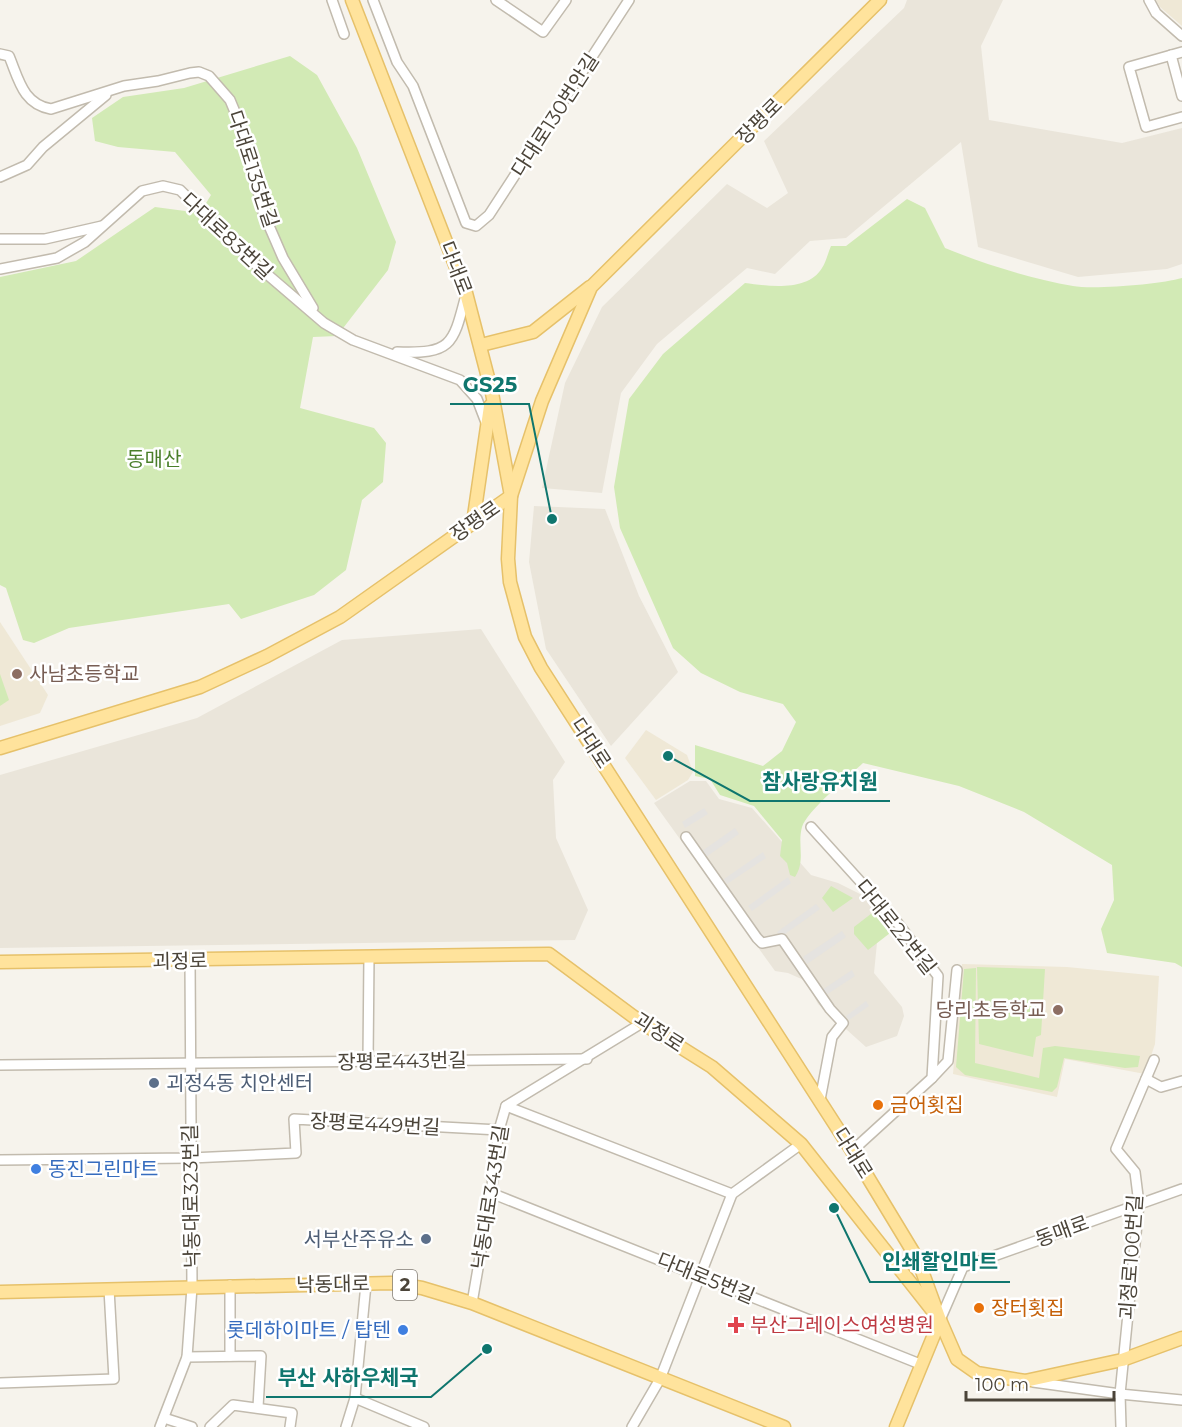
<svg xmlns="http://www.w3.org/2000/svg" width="1182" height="1427" viewBox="0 0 1182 1427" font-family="Montserrat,'Noto Sans KR',sans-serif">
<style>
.residential{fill:#eae5da}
.education{fill:#efe8d6}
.green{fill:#d2eab5}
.parking{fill:#e5e3e0}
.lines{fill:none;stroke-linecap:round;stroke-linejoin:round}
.minor-casing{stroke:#c2bbae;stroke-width:12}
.major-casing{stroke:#e6c16a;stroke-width:15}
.minor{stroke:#fff;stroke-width:9}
.major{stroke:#ffe39c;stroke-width:12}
.education-dot{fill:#8d6e63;stroke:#fff;stroke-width:2}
.service-dot{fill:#5c6f8a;stroke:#fff;stroke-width:2}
.food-dot{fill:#e8710a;stroke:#fff;stroke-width:2}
.shop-dot{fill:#3f7fe0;stroke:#fff;stroke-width:2}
.health-dot{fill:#e0444e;stroke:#fff;stroke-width:2}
.labels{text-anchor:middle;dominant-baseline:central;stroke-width:5;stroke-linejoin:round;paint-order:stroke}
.shield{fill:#fff;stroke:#817c74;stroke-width:1.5}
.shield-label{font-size:18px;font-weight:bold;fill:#4b4439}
.street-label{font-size:20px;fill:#4b4439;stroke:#fff}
.park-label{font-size:20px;fill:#4a7f2a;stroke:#fff}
.education-label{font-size:20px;fill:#785e54;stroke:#fff;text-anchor:start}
.service-label{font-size:20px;fill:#4e5e75;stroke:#fff;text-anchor:start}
.food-label{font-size:20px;fill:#c56008;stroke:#fff;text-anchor:start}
.shop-label{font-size:20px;fill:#366cbe;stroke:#fff;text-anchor:start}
.health-label{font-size:20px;fill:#be3a42;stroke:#fff;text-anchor:start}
.leader{fill:none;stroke:#0f766e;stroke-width:2}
.callout-dot{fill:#0f766e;stroke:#fff;stroke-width:2}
.callout-label{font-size:21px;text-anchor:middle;font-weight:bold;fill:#0f766e;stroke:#fff;stroke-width:5;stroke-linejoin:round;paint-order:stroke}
</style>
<rect width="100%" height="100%" fill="#f6f3ec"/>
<g class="residential">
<path d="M907,0h96l-22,46 8,74 133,23 60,-15v136l-15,5 -89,8 -100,-30 -17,-105 -115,96 -36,3 -35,33 -28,-6 -90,76 -36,49 -19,100 -60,-5 23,-105 37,-76 125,-123 40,24 21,-15 -24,-52 140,-133z"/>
<path d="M534,506l71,3 34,87 39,76 -67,74 -65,-97 -17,-87z"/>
<path d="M481,629l84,133 -12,18 3,58 32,72 -13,30 -575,8v-173l197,-57 145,-78z"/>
<path d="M690,781h16l13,18 33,9 59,67 27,8 24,12 13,17 3,21 -4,40 28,34 2,9 -7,20 -31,11 -48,-43 -12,-23 -18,-8 -13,-2 -121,-168z"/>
</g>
<g class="education">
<path d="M1156,0h26v26l-22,-19z"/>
<path d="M0,622l48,73 -8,18 -40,13z"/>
<path d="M646,730l41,25 6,17 -5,8 -32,20 -31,-42z"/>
<path d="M962,964l105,3 92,9 -4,68 -10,30 -80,-15 -8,38 -104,-23z"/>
</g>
<g class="green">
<path d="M290,56l27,19 40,73 39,94 -8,28 -51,66 -24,1 -13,71 74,20 12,15 -3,39 -21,18 -16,70 -32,25 -73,24 -12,-15 -160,24 -35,15 -11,-3 -17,-52 -6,-3v-308l76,-16 79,-54 45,6 11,-18 -36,-43 -57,-5 -23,-6 -3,-23 31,-21 61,-9z"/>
<path d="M907,199l18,9 20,40c39,16 87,31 128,38 20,4 89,-2 109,-8v689l-7,-4 -68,-10 -6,-24 13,-29 -2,-35 -88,-53 -65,-26 -96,-23c-14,13 -56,48 -61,64 -5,18 4,33 -7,50l-5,-2 -3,-12 -7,-7 2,-16 -28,-34 -34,-11 -10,-16 -15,-3v-31l68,21 19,-15 14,-29 -13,-18 -43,-12 -39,-19 -28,-25 -53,-120 -6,-41 15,-88 34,-45 82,-71c23,3 63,9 77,-15 4,-6 6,-15 9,-22h15z"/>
<path d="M0,674l9,26 -9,6z"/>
<path d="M831,886l22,12 -20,14 -11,-14z"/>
<path d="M876,910l18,20 -26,20 -14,-16v-7z"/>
<path d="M977,967l68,2 -4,66 -5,2 -3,20 -54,-13z"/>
<path d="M976,968l-1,95 64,15 4,-30 12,-2 85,10 -2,11 -13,1 -61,-10 -7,29 -5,5 -87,-17 -9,-8 8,-98z"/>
</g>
<g class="parking">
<path d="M704,808l4,6 -23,14 -3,-6z"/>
<path d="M735,828l4,6 -33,23 -4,-6z"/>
<path d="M763,852l3,6 -39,26 -3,-5z"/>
<path d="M788,877l3,6 -39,28 -4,-5z"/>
<path d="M816,904l4,5 -39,28 -4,-5z"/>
<path d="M842,931l4,6 -39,27 -4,-7z"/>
<path d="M852,970l3,6 -29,19 -4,-5z"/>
<path d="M866,1001l3,5 -20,14 -3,-4z"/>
</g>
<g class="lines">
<g class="minor-casing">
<g id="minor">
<path d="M332,0l12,34"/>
<path d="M373,0l24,62 16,24 53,137 10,3 13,-11 140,-215"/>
<path d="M496,0l47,32 23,-32"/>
<path d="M1149,0l7,13 26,23"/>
<path d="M1182,52l-53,15 17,60 36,-10"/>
<path d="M0,54l9,2c10,24 14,48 42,53l73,-23 34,-5 32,-8 9,-1 10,4 21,24 15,36 18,76 20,46 30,50"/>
<path d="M1171,55l11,41"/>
<path d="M0,177l27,-12 16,-18 63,-52"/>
<path d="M0,239h45l57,-13"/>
<path d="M0,269l57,-11 28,-16 57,-51 21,-5 17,4 74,73 70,60 29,17 107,40 17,19 10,26"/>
<path d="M397,352c55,2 56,-7 69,-57"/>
<path d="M811,827l85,94 42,55 -6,102 -80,73"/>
<path d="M686,837l71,101 5,5 20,-4 48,70 13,14 -11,14 -12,63"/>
<path d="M1154,1060l-38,89 19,23 4,32 -19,190 62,6"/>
<path d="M368,1061l1,-105"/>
<path d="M0,1065l587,-6"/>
<path d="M932,1078l16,-17 9,-91"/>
<path d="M1146,1079l15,8 21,-6"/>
<path d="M506,1106l226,88"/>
<path d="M0,1160l191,-2 105,-5 -2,-34 205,11"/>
<path d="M491,1193l429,171"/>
<path d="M472,1303l19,-110 8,-63 7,-24 136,-83"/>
<path d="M940,1320l23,-53 219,-78"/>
<path d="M230,1356v-71"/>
<path d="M187,1357l74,-1 -3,51"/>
<path d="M1033,1382l87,12 1,33"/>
<path d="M0,1383l114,-4 -5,-90"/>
<path d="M355,1398l69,29"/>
<path d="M164,1418l28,9"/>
<path d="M160,1427l27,-70 5,-70 -2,-326"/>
<path d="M210,1427l23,-22 59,8 -2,14"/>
<path d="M346,1427l9,-29 11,-114"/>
<path d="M632,1427l28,-48 72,-185 69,-50"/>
</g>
</g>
<g class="major-casing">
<g id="major">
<path d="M352,0l114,293 26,100 19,103 -3,63 2,23 15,55 16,31 311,483 66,109 22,60 -44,107"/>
<path d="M481,345l52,-13 57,-45"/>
<path d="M473,523l17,-117"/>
<path d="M0,748l200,-61 67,-31 73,-39 171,-121 31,-95 49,-114 289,-287"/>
<path d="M0,962l549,-8 93,69 70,44 89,77 139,176 17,39 20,14 48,8 97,-21 60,-22"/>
<path d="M0,1292l391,-9 31,5 50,15 312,124"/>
</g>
</g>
<use href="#minor" class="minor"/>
<use href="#major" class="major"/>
</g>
<g class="education-dot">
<circle cx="17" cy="674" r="6"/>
<circle cx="1058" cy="1010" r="6"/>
</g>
<g class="service-dot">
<circle cx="154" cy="1083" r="6"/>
<circle cx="426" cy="1239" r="6"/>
</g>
<g class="food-dot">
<circle cx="878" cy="1105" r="6"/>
<circle cx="979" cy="1308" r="6"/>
</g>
<g class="shop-dot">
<circle cx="36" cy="1169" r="6"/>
<circle cx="403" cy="1330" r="6"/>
</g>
<path class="health-dot" d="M733 1316h6v6h6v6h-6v6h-6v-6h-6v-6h6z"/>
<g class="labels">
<rect class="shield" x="393" y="1270" width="24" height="30" rx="4.5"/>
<g class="shield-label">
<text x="405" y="1285">2</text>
</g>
<g class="street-label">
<text transform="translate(555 115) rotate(-57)">다대로130번안길</text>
<text transform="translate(759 121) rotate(-45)">장평로</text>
<text transform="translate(253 169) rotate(72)">다대로135번길</text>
<text transform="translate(227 236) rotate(43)">다대로83번길</text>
<text transform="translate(456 268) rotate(69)">다대로</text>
<text transform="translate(475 521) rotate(-35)">장평로</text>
<text transform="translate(591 743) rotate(57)">다대로</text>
<text transform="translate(896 927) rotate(51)">다대로22번길</text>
<text transform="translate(180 961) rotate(-1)">괴정로</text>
<text transform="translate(659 1032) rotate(33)">괴정로</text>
<text transform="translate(402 1061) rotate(-1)">장평로443번길</text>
<text transform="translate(375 1124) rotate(3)">장평로449번길</text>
<text transform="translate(853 1153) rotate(58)">다대로</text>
<text transform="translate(191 1196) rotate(-91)">낙동대로323번길</text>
<text transform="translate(490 1197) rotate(-81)">낙동대로343번길</text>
<text transform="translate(1062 1231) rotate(-20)">동매로</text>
<text transform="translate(1131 1257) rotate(-86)">괴정로100번길</text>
<text transform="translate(706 1278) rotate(22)">다대로5번길</text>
<text transform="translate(333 1284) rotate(-1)">낙동대로</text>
</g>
<g class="park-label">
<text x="154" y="459">동매산</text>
</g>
<g class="education-label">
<text x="29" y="674">사남초등학교</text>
<text x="1046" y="1010" text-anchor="end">당리초등학교</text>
</g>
<g class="service-label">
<text x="166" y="1083">괴정4동 치안센터</text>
<text x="414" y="1239" text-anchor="end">서부산주유소</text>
</g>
<g class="food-label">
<text x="890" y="1105">금어횟집</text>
<text x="991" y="1308">장터횟집</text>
</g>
<g class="shop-label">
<text x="48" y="1169">동진그린마트</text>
<text x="391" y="1330" text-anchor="end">롯데하이마트 / 탑텐</text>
</g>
<g class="health-label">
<text x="750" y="1325">부산그레이스여성병원</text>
</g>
</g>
<path class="leader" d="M552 519L529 404H450M668 756L750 801H890M834 1208L870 1282H1010M487 1349L431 1397H266"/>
<g class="callout-dot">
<circle cx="552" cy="519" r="6"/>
<circle cx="668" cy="756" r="6"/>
<circle cx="834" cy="1208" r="6"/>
<circle cx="487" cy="1349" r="6"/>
</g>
<g class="callout-label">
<text x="490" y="392">GS25</text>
<text x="820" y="789">참사랑유치원</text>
<text x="940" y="1269">인쇄할인마트</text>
<text x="348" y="1385">부산 사하우체국</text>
</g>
<path d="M966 1391v9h148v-9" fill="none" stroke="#4b4439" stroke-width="3"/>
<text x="975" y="1391" font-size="18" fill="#4b4439" stroke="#ffffff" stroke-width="4.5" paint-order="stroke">100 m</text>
</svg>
